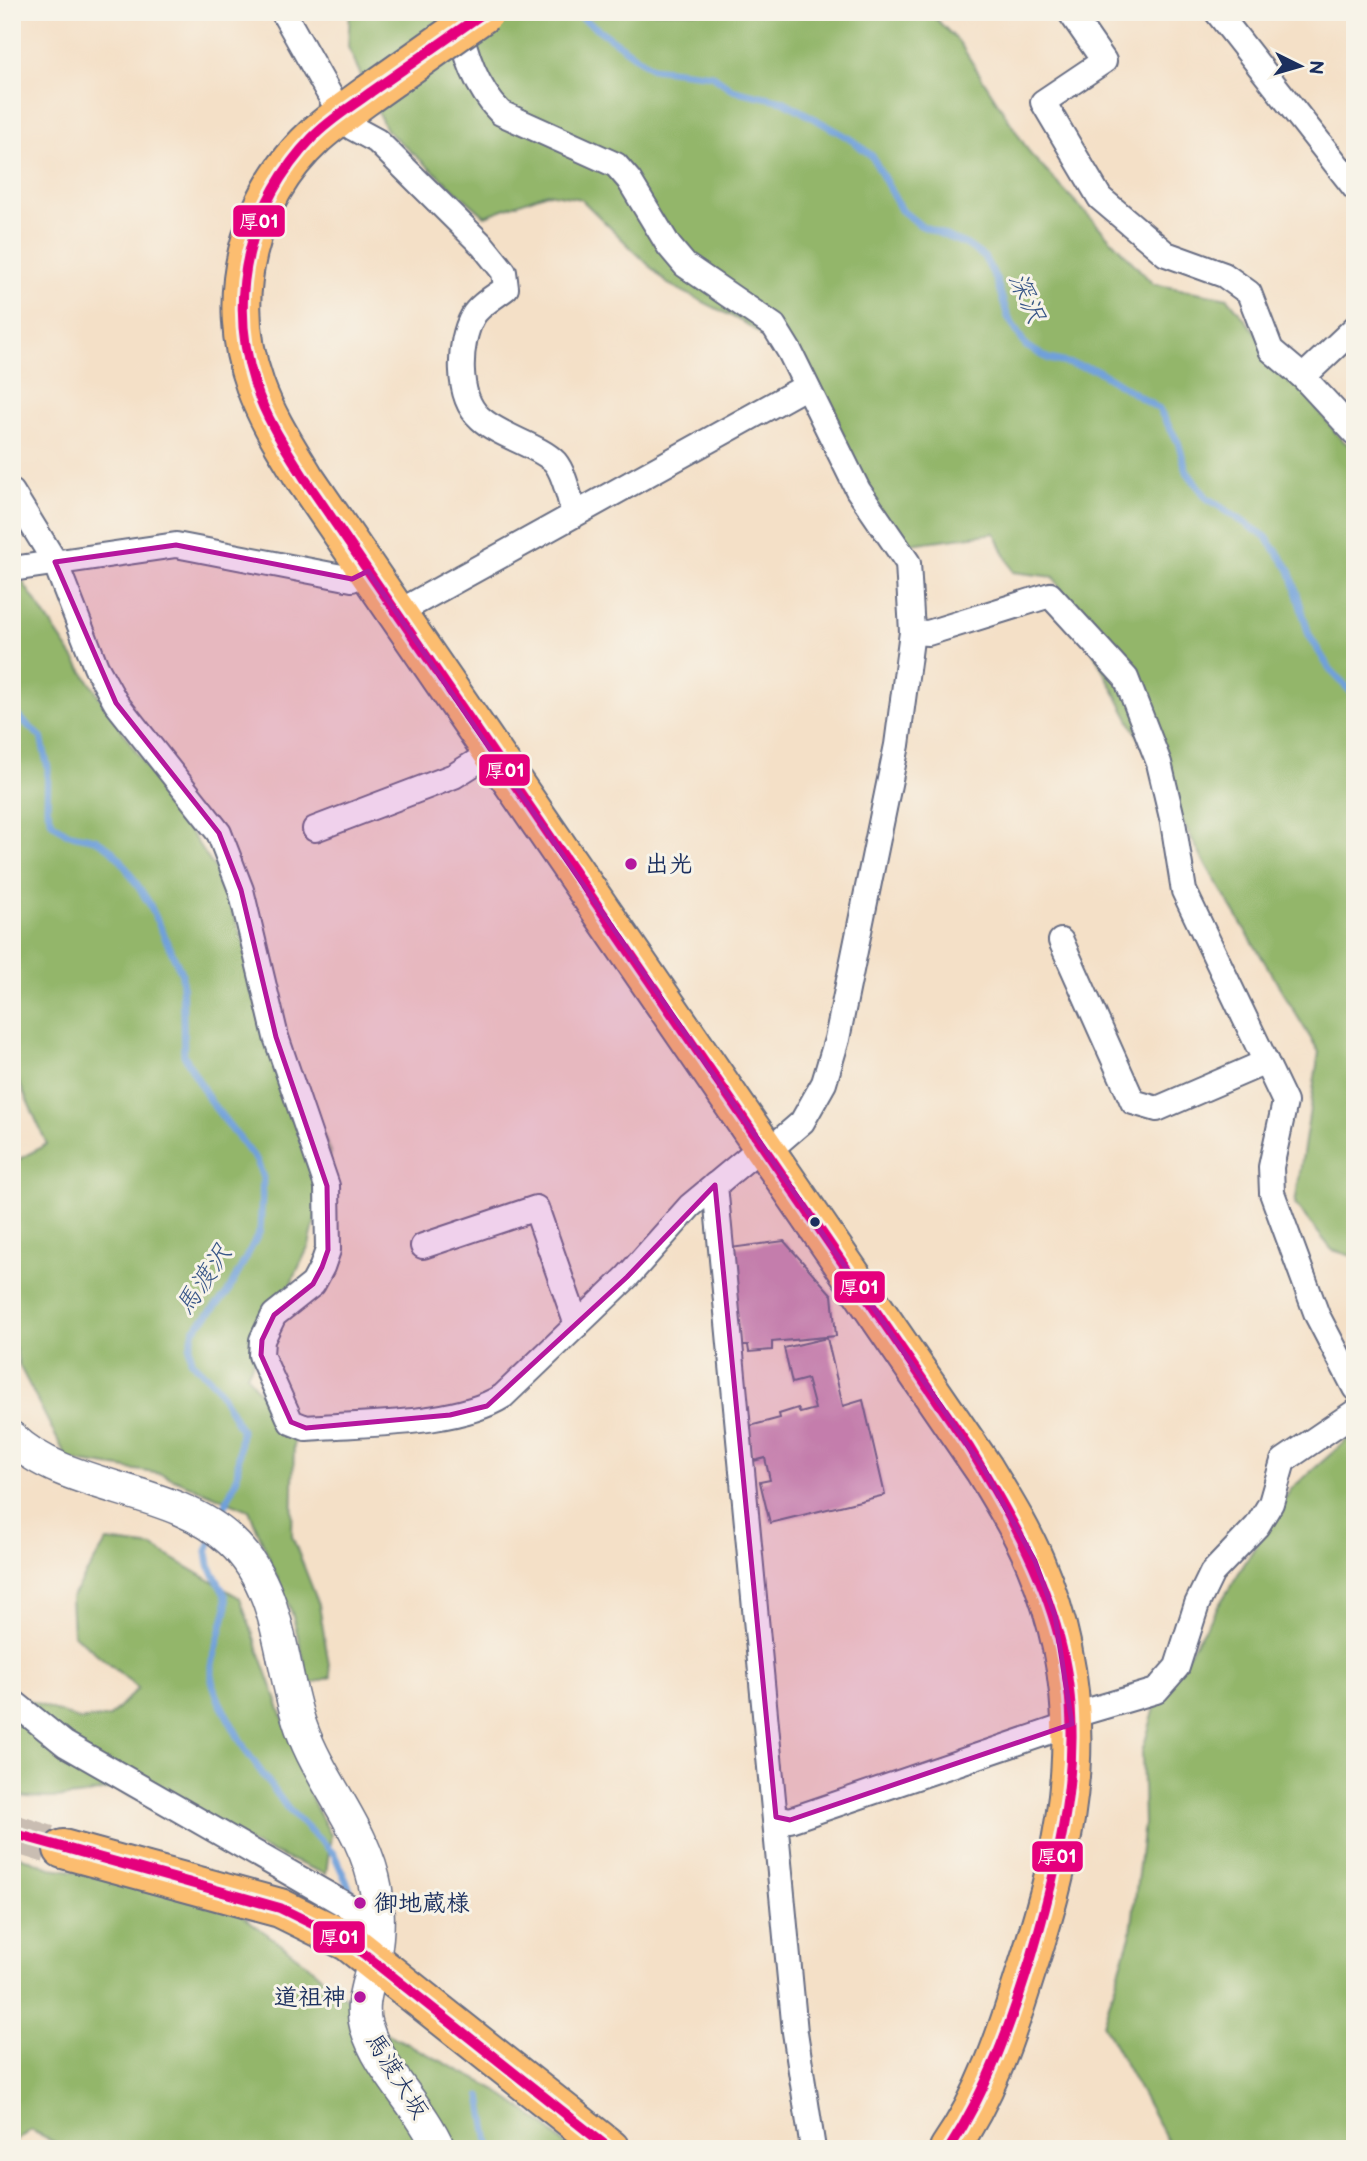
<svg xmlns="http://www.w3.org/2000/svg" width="1367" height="2161" viewBox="0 0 1367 2161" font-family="'Balsamiq Sans','Klee One',sans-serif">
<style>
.forest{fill:#93b66b;stroke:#577264;stroke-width:2}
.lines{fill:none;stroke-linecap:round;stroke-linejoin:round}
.stream{stroke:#70a0da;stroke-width:7}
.building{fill:#c897af}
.trunk-tunnel{stroke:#c9bdb2;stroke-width:38;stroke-dasharray:38 19;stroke-linecap:butt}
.minor-casing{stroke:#676d83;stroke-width:28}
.tertiary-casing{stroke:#676d83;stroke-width:35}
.trunk-casing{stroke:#676d83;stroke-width:42}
.minor{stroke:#fff;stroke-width:24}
.tertiary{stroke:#fff;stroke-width:32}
.trunk{stroke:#fcbd6f;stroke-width:38}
.trunk-bridge-casing{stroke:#676d83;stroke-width:42;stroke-linecap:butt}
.trunk-bridge{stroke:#fcbd6f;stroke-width:38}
.bus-1-casing{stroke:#f7f3e8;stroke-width:16}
.bus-1{stroke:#e5007d;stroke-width:10}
.marked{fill:#b5179e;fill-opacity:0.2;stroke:#b5179e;stroke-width:5;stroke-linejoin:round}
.poi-dot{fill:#b5179e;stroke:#f7f3e8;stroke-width:2.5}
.bus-dot{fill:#1b2f5e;stroke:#f7f3e8;stroke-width:2.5}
.labels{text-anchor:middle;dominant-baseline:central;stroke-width:6;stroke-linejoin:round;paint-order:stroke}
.poi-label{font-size:24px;font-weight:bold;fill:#1b2f5e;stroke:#f7f3e8;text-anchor:start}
.street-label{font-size:24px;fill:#1b2f5e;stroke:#f7f3e8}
.water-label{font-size:26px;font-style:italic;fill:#395789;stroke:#f7f3e8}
.line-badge{stroke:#f7f3e8;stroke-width:2.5}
.badge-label{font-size:19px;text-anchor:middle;font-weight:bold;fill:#fff}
</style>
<rect width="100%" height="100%" fill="#f7f3e8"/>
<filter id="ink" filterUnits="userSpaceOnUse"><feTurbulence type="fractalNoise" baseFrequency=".0143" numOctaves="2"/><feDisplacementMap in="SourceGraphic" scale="14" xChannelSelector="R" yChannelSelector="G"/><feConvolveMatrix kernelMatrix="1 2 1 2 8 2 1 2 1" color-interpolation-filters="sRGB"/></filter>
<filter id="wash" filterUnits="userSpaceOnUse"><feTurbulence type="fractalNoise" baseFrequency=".00686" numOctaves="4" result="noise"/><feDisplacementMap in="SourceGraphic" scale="28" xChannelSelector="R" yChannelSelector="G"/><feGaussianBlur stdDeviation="1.57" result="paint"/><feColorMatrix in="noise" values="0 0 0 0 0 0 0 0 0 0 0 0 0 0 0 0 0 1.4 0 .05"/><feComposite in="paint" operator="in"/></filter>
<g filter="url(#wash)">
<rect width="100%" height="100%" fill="#f4e0c7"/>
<g class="forest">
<path d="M350,12h579l30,30 72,113 122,129 75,14 113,141 14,11v807l-23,-7 -37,-46 24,-152 -116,-192 -149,-283 -41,-5 -18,-39 -100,13 -96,-184 -54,-39 -77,-39 -87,-85 -34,-6 -62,23 -99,-86 -38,-83z"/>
<path d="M12,566l205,306 71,186 43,94 -22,94 -62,129 47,66 -2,95 27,69 12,72 -21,7 -18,-71 -43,-103 -87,-36 -94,-14 -49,-95 -7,-31v-171l35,-19 -35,-77z"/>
<path d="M1355,1433v716h-183l-69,-125 28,-91 13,-110 -2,-71 13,-44 136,-219z"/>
<path d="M107,1541l46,6 87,51 73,204 18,33 -5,39 -214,-86c-33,10 -66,13 -100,7v-101l68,26 30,-3 28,-29 -65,-54 -2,-36z"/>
<path d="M12,1853l38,15 80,10 101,29 76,57 77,68 106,54 55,39 24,24h-502l-36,-19 -19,13z"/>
</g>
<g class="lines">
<g class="stream">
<path d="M574,12l78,56 60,7 21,15 50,11 66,37 23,18 29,54 19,15 47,20 17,12 12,22 12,38 18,29 23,13 48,11 62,39 19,33 9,30 20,26 59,39 24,33 19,65 20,33 26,28"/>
<path d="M12,711l29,26 7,31 -1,40 5,14 14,11 29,6 14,9 12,12 28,43 33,71 2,81 26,46 47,60 6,17 -3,53 -33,63 -33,36 -4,17 1,14 25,24 25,45 -4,47 -18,44"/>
<path d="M212,1538l-5,13 2,14 17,32 1,10 -15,57v17l7,20 27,50 42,58 46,45 19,42"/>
<path d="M481,2096l9,53"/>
</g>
</g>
<g id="blocks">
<g class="building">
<path d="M784,1241l48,54 4,41 -64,6v8l-23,2 -1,-7h-7l-11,-97z"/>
<path d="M827,1338l16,68 20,-6 22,95 -115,28 -10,-41 10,-2 -5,-22 -11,3 -8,-34 34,-9 -1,-4 19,-6 2,5 15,-4 -8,-30 -15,4 -8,-35z"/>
</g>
</g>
</g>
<g filter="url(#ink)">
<use href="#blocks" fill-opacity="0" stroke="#676d83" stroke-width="2"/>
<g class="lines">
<path class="trunk-tunnel" d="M12,1833l51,16"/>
<g class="minor-casing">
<g id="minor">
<path d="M283,12l58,103 12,13 24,13 106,105 21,26 2,16c-10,8 -27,17 -33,28 -15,26 -17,81 7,102 19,18 60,28 75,44 10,12 14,36 19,51"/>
<path d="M1070,12l34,49 -61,41 57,96 66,56 58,21 25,18 22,57 32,27 52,56"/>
<path d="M1217,12l138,176"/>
<path d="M1303,377l52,-49"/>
<path d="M12,492l43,70 41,105 20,36 103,130 22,57 35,147 51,149 1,64 -6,17 -9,17 -39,31 -12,25 -1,15 30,67 15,6c57,-5 150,-2 197,-32l124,-119 63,-71 59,-49 17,-4 36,-31 22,-39 13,-44 60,-294 15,-113 -4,-69 -50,-73 -68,-138 -16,-26 -89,-61 -16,-19 -40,-66 -13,-15 -115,-52c-25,-25 -36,-59 -43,-94"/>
<path d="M12,569l164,-24 176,34 16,-8"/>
<path d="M397,613l408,-226"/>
<path d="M912,632l16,1 122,-38 76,83 33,85 14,59 11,69 101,211 -14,65 1,26 45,122 38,73"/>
<path d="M315,829l139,-53 38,-24"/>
<path d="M1061,941l72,161 24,7 109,-47"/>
<path d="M715,1185l80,847 18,117"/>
<path d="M423,1246l113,-38 41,117"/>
<path d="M12,1701l53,43 286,164 26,22"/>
<path d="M1071,1716l85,-25 21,-24 20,-63 15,-31 45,-47 14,-23 12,-42 72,-49"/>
<path d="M776,1817l14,3 282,-96"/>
</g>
</g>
<g class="tertiary-casing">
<path id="tertiary" d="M12,1438c54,53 161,48 219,103 52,48 48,125 70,186 21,59 64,101 75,163 3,22 2,47 -2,69 -4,23 -15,43 -8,67 14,46 54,79 73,123"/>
</g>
<g class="trunk-casing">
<g id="trunk">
<path d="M369,94c-18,13 -37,27 -54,42 -68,63 -91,163 -60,249 12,34 32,64 50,94l679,990c18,30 37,60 51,93 61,143 37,271 -10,413 -19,61 -39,121 -76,174"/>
<path d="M63,1849l217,59 69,34 261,207"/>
</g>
</g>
<use href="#minor" class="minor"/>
<use href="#tertiary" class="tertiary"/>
<use href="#trunk" class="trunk"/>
<g class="trunk-bridge-casing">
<path id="trunk-bridge" d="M369,94l116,-82"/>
</g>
<use href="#trunk-bridge" class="trunk-bridge"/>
<g class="bus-1-casing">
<g id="bus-1">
<path d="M485,12c-38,27 -76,53 -114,80 -20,15 -42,28 -59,46 -64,67 -85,159 -57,247 11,34 31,64 50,94l664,968c37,61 72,121 90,190 29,106 3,216 -27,318 -21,68 -44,134 -83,194"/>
<path d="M12,1833l268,75 69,34 261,207"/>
</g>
</g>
<use href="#bus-1" class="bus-1"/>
</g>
</g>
<path class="marked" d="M176,545l176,34 16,-8 616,898 51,92 20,55 17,108 -282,96 -14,-3 -61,-632 -88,92 -140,129 -37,9 -144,13 -15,-6 -30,-67 1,-15 12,-25 39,-31 9,-17 6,-17 -1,-64 -51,-149 -35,-147 -22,-57 -103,-130 -61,-141z"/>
<g class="poi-dot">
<circle cx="631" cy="864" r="7"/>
<circle cx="360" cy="1903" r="7"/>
<circle cx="360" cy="1997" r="7"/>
</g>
<circle class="bus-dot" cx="815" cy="1222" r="6"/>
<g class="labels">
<g class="poi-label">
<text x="645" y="864">出光</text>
<text x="374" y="1903">御地蔵様</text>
<text x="346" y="1997" text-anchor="end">道祖神</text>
</g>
<g class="street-label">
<text transform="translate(397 2076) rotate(58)">馬渡大坂</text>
</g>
<g class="water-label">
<text transform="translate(1026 298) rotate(65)">深沢</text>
<text transform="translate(204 1280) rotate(-56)">馬渡沢</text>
</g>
</g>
<g class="line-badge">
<rect x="232" y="204" width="54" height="34" rx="7" fill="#e5007d"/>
<rect x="478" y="753" width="53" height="34" rx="7" fill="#e5007d"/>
<rect x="833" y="1270" width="53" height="34" rx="7" fill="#e5007d"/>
<rect x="1031" y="1840" width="53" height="33" rx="7" fill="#e5007d"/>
<rect x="312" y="1920" width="54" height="34" rx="7" fill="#e5007d"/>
</g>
<g class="badge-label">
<text x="259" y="228">厚01</text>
<text x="505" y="777">厚01</text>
<text x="859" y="1294">厚01</text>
<text x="1057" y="1863">厚01</text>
<text x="339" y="1944">厚01</text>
</g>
<rect width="1367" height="2161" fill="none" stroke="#f7f3e8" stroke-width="42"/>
<g transform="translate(1300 66) rotate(95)" stroke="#f7f3e8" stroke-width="5" paint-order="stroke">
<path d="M0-5L12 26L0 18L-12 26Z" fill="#1b2f5e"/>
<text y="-10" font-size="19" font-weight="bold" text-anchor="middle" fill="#1b2f5e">N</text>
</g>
</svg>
